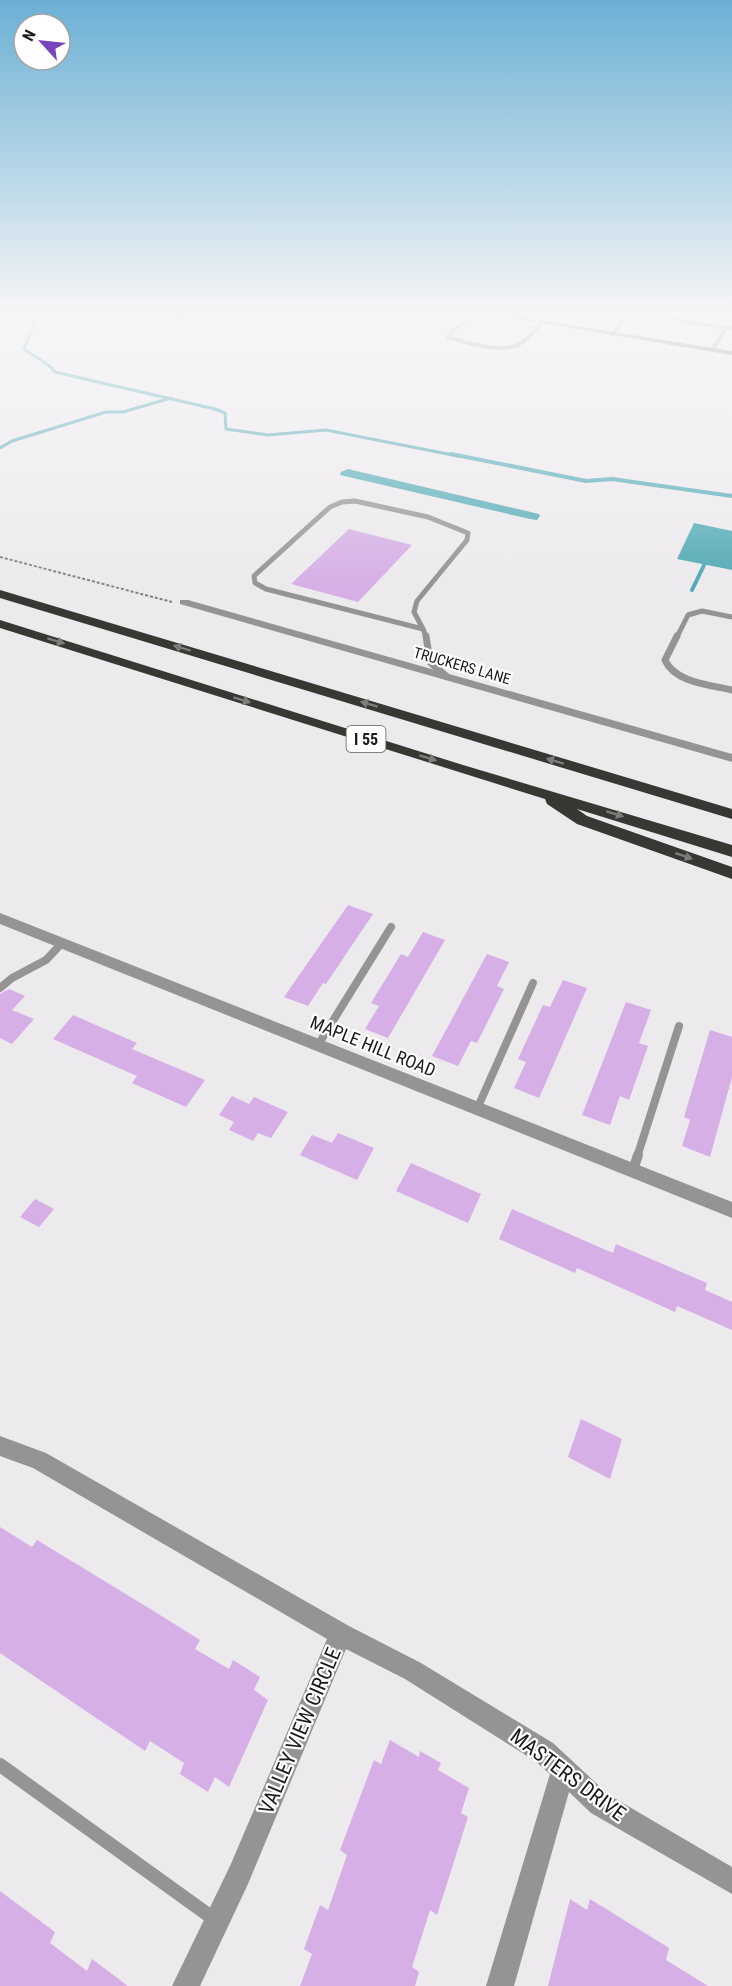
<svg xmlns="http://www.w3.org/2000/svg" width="732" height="1986" viewBox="0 0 732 1986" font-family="'Roboto Condensed',sans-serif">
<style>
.water{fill:#50a9b5}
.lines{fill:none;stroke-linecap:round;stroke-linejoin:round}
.stream-far1{stroke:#50a9b5;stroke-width:3}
.stream{stroke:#50a9b5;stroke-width:4}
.building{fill:#d5afe6}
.path{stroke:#838184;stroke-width:2;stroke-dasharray:3 2;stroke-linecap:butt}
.lane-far5{stroke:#959492;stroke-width:4}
.lane-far4{stroke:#959492;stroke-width:5}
.lane-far3{stroke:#959492;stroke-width:7}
.lane-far2{stroke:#959492;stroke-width:8}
.lane-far1{stroke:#959492;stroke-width:10}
.lane{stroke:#959492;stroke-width:14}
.street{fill:#959492;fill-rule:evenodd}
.secondary{fill:#6c6b68;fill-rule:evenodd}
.highway{fill:#383733;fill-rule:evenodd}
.oneway{fill:#7e7d7a}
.labels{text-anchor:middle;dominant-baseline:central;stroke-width:4.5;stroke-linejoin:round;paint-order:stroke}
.far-street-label{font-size:15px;fill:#1a191b;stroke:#fff}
.shield{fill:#fff;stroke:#5f5e5f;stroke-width:1.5}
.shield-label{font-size:16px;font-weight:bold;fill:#1a191b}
.street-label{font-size:18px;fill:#1a191b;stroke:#fff}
.near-street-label{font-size:21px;fill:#1a191b;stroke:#fff}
</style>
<rect width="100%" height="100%" fill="#edeaee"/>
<g class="water">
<path d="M348,469l191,45 1,2 -3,4 -7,-1 -190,-44 1,-3z"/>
<path d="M694,523l38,8v39l-55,-11z"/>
</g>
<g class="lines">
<g class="stream-far1">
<path d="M39,312l-15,37c11,9 22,11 31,23l160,37 10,4 1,16 42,6 58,-5 132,26"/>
<path d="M0,448l12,-7 94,-29h17l48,-14"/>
</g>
<g class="stream">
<path d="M451,454l135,27 26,-2 120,17"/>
<path d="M692,590l15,-31"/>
</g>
</g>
<g class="building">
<path d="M349,529l63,16 -54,57 -67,-18z"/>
<path d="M348,905l25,9 -47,70 -3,-1 -15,23 -24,-9z"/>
<path d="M423,932l22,8 -57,98 -23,-9 14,-23 -8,-3 30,-49 7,3z"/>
<path d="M487,954l22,8 -12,24 7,3 -27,54 -6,-2 -13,25 -26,-10z"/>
<path d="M563,980l24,8 -48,110 -25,-10 12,-26 -8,-3 25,-54 7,2z"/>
<path d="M9,989l16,7 -13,14 22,9 -22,25 -12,-6v-44z"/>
<path d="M626,1002l25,8 -12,33 9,3 -19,54 -9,-4 -10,29 -28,-10z"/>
<path d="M73,1015l64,28 -5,6 73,31 -19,27 -54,-24 5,-7 -84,-37z"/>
<path d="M710,1030l22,7v40l-22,80 -28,-11 8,-26 -6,-3z"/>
<path d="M232,1096l17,8 5,-7 34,15 -17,26 -13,-5 -5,8 -24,-11 5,-8 -15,-7z"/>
<path d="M338,1133l36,15 -17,32 -57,-25 12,-20 20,8z"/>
<path d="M411,1163l70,31 -13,29 -72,-32z"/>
<path d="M35,1199l19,10 -15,18 -19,-10z"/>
<path d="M512,1209l101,44 3,-9 91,39 -2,7 27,12v28l-55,-24 -2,6 -98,-44 -2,5 -76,-34z"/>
<path d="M581,1419l41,20 -12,40 -42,-22z"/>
<path d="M0,1527l32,20 5,-7 115,70 48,30 -5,9 34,20 4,-9 27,17 -6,13 14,10 -39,87 -14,-10 -7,15 -28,-18 4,-11 -34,-22 -5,10 -145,-98z"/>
<path d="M390,1740l29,17 1,-6 21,12 -3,7 31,18 -8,25 7,4 -17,54 -14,44 -7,-5 -18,57 7,5 -4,14h-115l12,-32 -8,-5 16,-44 8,5 19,-55 -7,-5 34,-90 7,4z"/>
<path d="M0,1891l55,41 -5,11 37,28 5,-12 36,27h-128z"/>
<path d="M570,1899l17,11 3,-11 79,49 -3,12 42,26h-160z"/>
</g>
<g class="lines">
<path class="path" d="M0,557l172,45"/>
<g class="lane-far5">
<path d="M146,312l33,6 17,-6"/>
<path d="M479,312l-27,19 -4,6c19,6 51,16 70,8 10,-5 17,-15 24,-23"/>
<path d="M653,312l29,9 50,8"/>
<path d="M585,316l4,-4"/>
<path d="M547,323l11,-11"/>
<path d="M612,334l19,-22"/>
<path d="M712,350l14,-22"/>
</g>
<g class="lane-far4">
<path d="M355,501l73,16 40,16 -1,7 -50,61 -3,11 9,17 -157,-40 -11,-6 -1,-7 76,-69 12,-5z"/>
<path d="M423,629l3,8"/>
<path d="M677,637l11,-22 14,-4 30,6"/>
</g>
<g class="lane-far3">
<path d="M426,636l4,26 16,14"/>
<path d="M677,636l-12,24c10,23 46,25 67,30"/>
</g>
<g class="lane-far2">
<path d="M0,988l12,-10 34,-18 16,-17"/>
<path d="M318,1045l73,-118"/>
<path d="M477,1109l56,-126"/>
<path d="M637,1157l42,-131"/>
</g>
<path class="lane-far1" d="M633,1170l5,-15"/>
<path class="lane" d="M0,1765l214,154"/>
<g class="street">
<path d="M180,600h8l544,154v8l-552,-158z"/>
<path d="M0,913l732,289v16l-732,-294z"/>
<path d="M0,1436l46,17 303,173 72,37 132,80 56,52 123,72v27l-141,-81 -22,-21 -55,194h-28l64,-212 -15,-13 -130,-82 -59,-30 -98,235 -48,102h-28l58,-120 97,-227 -294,-171 -33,-12z"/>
</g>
<path class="secondary" d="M475,312h14l243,39v4z"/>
<g class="highway">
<path d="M0,590l732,219v10l-732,-221z"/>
<path d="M0,620l463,145 269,80v12l-155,-48 10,7 145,51v12l-155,-55 -30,-20 -2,-5 -545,-171z"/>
</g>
</g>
<defs><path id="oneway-solid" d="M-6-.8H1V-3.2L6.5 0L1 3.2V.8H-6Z" transform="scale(1.5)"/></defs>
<g class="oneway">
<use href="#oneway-solid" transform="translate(56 641) rotate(17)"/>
<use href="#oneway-solid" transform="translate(182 648) rotate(-163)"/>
<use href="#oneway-solid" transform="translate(242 700) rotate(17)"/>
<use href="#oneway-solid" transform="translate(369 704) rotate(-163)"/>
<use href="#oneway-solid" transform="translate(428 758) rotate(17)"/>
<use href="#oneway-solid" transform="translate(555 761) rotate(-163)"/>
<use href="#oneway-solid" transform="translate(615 814) rotate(17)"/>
<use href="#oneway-solid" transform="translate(684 856) rotate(19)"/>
</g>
<linearGradient id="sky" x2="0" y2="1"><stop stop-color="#6bb0d4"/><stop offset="0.53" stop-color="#f7f6f7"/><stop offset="1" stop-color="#f7f6f7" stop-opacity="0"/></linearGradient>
<rect width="732" height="590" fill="url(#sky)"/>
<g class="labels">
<g class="far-street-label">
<text transform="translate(462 666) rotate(16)">TRUCKERS LANE</text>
</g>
<rect class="shield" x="346.5" y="726" width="39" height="26" rx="4.5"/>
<g class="shield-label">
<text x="366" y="739">I 55</text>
</g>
<g class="street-label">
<text transform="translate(373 1046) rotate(22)">MAPLE HILL ROAD</text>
</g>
<g class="near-street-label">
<text transform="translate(300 1731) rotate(-67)">VALLEY VIEW CIRCLE</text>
<text transform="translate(568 1775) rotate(37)">MASTERS DRIVE</text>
</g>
</g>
<g transform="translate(42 42) rotate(297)"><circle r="28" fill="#ffffff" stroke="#a3a3a4" stroke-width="1.5"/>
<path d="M0-4.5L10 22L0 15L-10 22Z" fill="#7945bc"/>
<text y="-9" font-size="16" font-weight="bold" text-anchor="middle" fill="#1a191b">N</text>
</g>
</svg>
